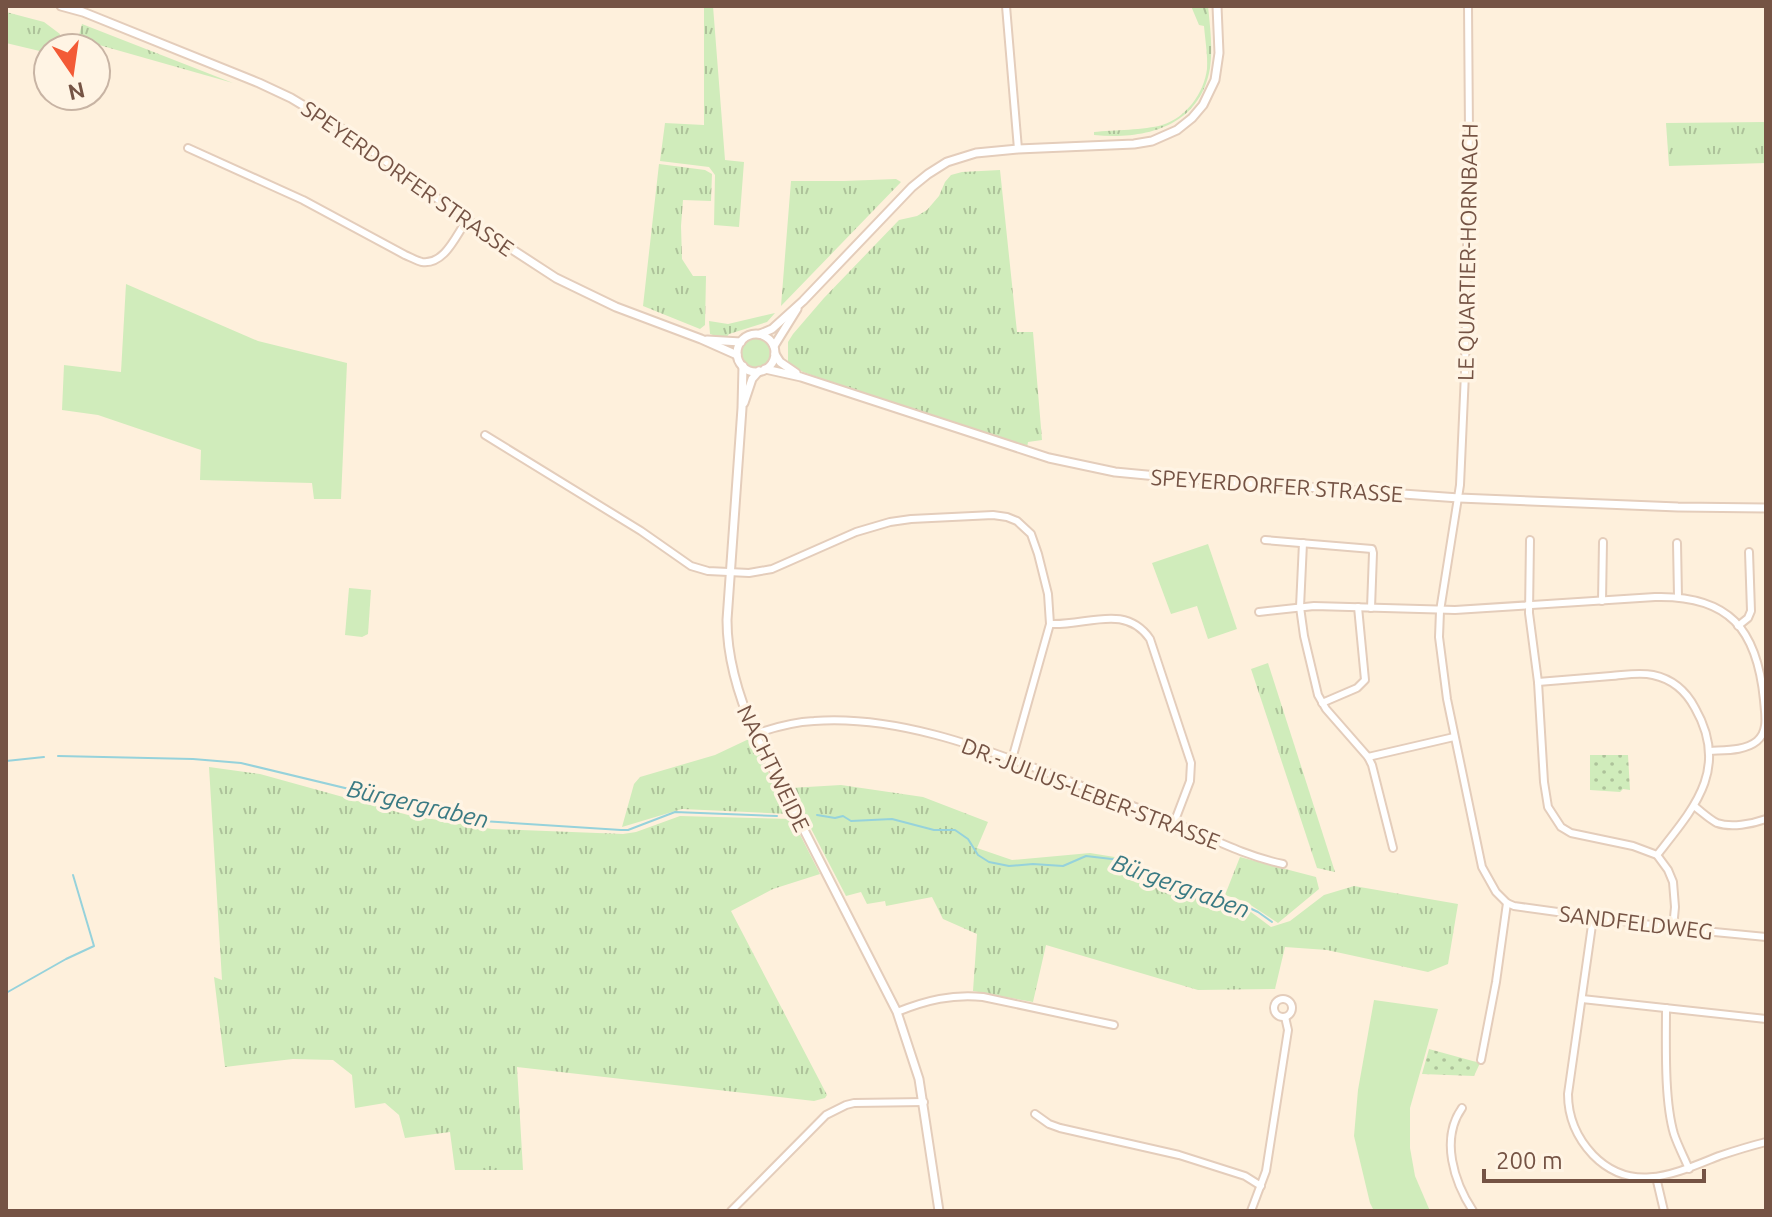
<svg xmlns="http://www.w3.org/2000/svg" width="1772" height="1217" viewBox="0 0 1772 1217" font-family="Ubuntu,sans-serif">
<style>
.grass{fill:url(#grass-tufts)}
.park{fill:url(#park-dots)}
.garden{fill:#d0ecbb}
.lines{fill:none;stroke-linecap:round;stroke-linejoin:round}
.stream{stroke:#96d2db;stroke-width:2}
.minor-casing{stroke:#e4cdbb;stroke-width:10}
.tertiary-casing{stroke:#e4cdbb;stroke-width:11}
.minor{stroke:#fff;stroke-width:6}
.tertiary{stroke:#fff;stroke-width:7}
.labels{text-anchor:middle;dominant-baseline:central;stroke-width:7;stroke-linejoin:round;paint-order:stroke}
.street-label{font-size:22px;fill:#755344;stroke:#fff4e4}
.water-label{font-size:24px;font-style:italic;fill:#3a7a83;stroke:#fff4e4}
</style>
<defs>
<pattern id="grass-tufts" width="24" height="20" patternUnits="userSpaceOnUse" patternTransform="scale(2)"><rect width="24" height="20" fill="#d0ecbb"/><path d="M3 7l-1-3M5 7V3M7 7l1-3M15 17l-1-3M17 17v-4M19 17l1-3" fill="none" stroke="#adc29a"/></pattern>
<pattern id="park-dots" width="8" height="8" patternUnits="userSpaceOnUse" patternTransform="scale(2)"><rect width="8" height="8" fill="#d0ecbb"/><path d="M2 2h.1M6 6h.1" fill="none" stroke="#adc29a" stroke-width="1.8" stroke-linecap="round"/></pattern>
</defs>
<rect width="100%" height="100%" fill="#fef0dc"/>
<g class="grass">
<path d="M713,6l12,154 19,2 -5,65 -25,-2 1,-50 -6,-8 -49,-6 5,-38 39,2v-118z"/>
<path d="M1191,6h17c2,21 5,42 2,62 -10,59 -65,72 -116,67v-3c19,-2 51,-2 68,-7 24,-7 42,-32 45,-56 1,-14 -2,-30 -3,-43l-5,-1z"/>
<path d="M6,12l38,10 16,12 -2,14h-10v5l-42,-10z"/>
<path d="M82,24l151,59 -155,-44z"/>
<path d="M1766,122v41l-97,3 -3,-43z"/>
<path d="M659,164l46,6 7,4 -1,27 -28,-1 -2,26 1,33 11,17h13l-1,49 -5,4 -57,-23z"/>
<path d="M1000,170l17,162h16l9,108 -14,2 -1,6 -74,-23 -150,-53 -15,-9v-21l5,-8 31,-36 75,-78 18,-4 10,-6 12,-14 6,-14 6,-7 11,-3z"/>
<path d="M896,179l5,3 -120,124 10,-125h53z"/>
<path d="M775,313l-8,9 -38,12 -4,5 -15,-5 -1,-13 19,3z"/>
<path d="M1268,663l67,209 -18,-4 -66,-199z"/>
<path d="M751,738l38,76 -107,-5 -60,18 12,-43 6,-7 75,-22z"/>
<path d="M209,767l51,7 148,41 84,14 131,5 13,-2 44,-16 112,3 28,55 -47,15 -42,22 96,184 -2,3 -11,3 -297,-34 6,103h-68l-5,-38 -45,6 -6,-23 -14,-12 -30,5 -3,-33 -19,-15 -40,-1 -68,8 -11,-90 8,3z"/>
<path d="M841,785l82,12 65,25 -11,26 35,12 78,-7 37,6 29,12 -2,4 55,26 38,8 24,18 19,-6 34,-26 30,-9 104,18 -10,60 -20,8 -101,-22 -42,-3 -10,42 -77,1 -152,-45 -13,57 -60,-11 4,-57 -34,-15 -11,-22 -46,9 -1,-5 -18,3 -6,-12 -15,4 -56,-108z"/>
<path d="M1240,857l76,20 3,12 -41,34 -32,-21 -21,-7z"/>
</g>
<g class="park">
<path d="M1590,755h38l2,35 -7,-1 -3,3 -30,-2z"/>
<path d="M1429,1049l51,14 -6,13 -52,-2z"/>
</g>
<g class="garden">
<path d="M126,284l132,57 89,22 -6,136h-27l-2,-16 -112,-3 1,-30 -103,-35 -36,-5 2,-45 57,7z"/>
<circle cx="755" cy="353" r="15"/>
<path d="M1208,544l29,85 -29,10 -11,-33 -26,8 -19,-51z"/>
<path d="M349,588l22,2 -3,44 -6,3 -17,-2z"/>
<path d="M1374,1000l64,9 -28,99v40l5,28 15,35h-56l-4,-8 -16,-67 4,-46z"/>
</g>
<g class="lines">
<g class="stream">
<path d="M58,756l135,3 48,4 241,58 139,9h7l47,-18 102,4"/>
<path d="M6,761l38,-4"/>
<path d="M817,815l18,3 8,-2 8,5 41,-2 42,11h21l13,9 10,16 11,7 20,4 24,-2 30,2 23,-10 34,4 39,14 46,23 38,8 15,7 14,10"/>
<path d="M6,993l60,-34 28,-13 -21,-71"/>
</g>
<g class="minor-casing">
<g id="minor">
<path d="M1006,6l12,143"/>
<path d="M1468,6l1,127 -4,240 -5,112 -20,126 -1,26 8,62 35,168 14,25 11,11 7,3 159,22 93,9"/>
<path d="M188,148l115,52 102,55c5,2 12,6 17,7 23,3 34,-27 45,-42"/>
<path d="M485,435l156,96 50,35 17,5 41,2 23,-4 84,-37 34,-10 21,-3 82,-4 14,2 10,4 14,13 7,20 10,40 2,30 -38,135"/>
<path d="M1265,540l107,9 1,4 -2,55"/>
<path d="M1530,540l-1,73 9,69 6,100 4,25 13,20 10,6 62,13 24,9 11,15 5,12 2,25 -2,21"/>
<path d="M1303,543l-3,64 4,29 14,59 8,14 42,48 4,8 21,83"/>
<path d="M1677,543l1,54"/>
<path d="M1602,601l1,-59"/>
<path d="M1259,612l55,-6 141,4 200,-13c74,-2 102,32 109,103 1,14 5,31 -7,41 -12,10 -32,9 -47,10"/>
<path d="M1050,624c37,2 75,-21 100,15l41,124 -1,18 -16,42"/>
<path d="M1738,626l10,-8 3,-7 -2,-59"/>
<path d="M1538,682c24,-2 48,-4 73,-6 14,-1 28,-4 42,-1 19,4 33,16 42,33 35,61 -1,100 -38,147"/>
<path d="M1322,703l35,-15 8,-8 -7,-73"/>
<path d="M755,734c20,-7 39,-12 59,-13 80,-6 164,25 237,53 41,16 83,32 124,49 36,15 70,33 108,41"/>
<path d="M1368,757l86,-20"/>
<path d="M1694,806c8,6 15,13 23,17 14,5 35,1 49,-4"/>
<path d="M1593,918l-25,176c0,23 9,44 25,61 39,40 83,18 126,1 15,-5 31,-10 47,-14"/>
<circle cx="1283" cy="1008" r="9"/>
<path d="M1582,999l184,20"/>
<path d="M1666,1008c0,36 -2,92 8,126 4,12 10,23 15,35"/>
<path d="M897,1012c30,-12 55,-18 86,-15l131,28"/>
<path d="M1481,1060l15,-78 11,-79"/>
<path d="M1462,1108c-22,31 -8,74 11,103"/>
<path d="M1035,1114l14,10 11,4 119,27 66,21 16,10"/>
<path d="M1656,1177l8,34"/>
<path d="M731,1211l95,-96 20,-10 8,-2 70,-1"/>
<path d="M1251,1211l15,-40 22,-141 -3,-13"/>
</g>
</g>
<g class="tertiary-casing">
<g id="tertiary">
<path d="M61,6l22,6 176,71 32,15 48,29 128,93 89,58 60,29 85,32 36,16"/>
<path d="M760,334l12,-5 31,-28 109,-114 16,-13 19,-12 29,-9 42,-4 116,-5 18,-3 25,-11 15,-12 11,-13 12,-25 4,-27 -2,-47"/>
<circle cx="756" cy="353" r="19"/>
<path d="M707,340l34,2"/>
<path d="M774,346l23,-37"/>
<path d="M775,354l5,8 16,11"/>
<path d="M743,366l-1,42 -15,212c0,40 12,78 28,114l142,278 22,67 20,132"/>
<path d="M765,369l36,8 248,81 66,14 63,6 281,20 219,9 88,1"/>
<path d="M744,403l8,-24 7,-8"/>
</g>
</g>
<use href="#minor" class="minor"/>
<use href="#tertiary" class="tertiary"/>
</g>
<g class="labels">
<g class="street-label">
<text transform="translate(408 178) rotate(35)">SPEYERDORFER STRASSE</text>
<text transform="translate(1467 252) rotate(-89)">LE QUARTIER-HORNBACH</text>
<text transform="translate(1277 485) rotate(4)">SPEYERDORFER STRASSE</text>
<text transform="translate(774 768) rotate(64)">NACHTWEIDE</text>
<text transform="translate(1091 793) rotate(21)">DR.-JULIUS-LEBER-STRASSE</text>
<text transform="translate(1636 922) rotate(7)">SANDFELDWEG</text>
</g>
<g class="water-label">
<text transform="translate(418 804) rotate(13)">Bürgergraben</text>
<text transform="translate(1181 886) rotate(20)">Bürgergraben</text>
</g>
</g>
<rect width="1772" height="1217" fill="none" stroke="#755344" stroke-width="16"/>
<g transform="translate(72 72) rotate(167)"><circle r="38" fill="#fff4e4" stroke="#c8b4a4" stroke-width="2"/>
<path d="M0-6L14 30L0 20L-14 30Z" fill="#f35a36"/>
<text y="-12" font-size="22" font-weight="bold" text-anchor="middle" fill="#755344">N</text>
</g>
<path d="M1484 1169v12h220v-12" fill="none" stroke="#755344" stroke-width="4"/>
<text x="1496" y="1169" font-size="24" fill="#755344" stroke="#fff4e4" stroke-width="6" paint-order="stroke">200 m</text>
</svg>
